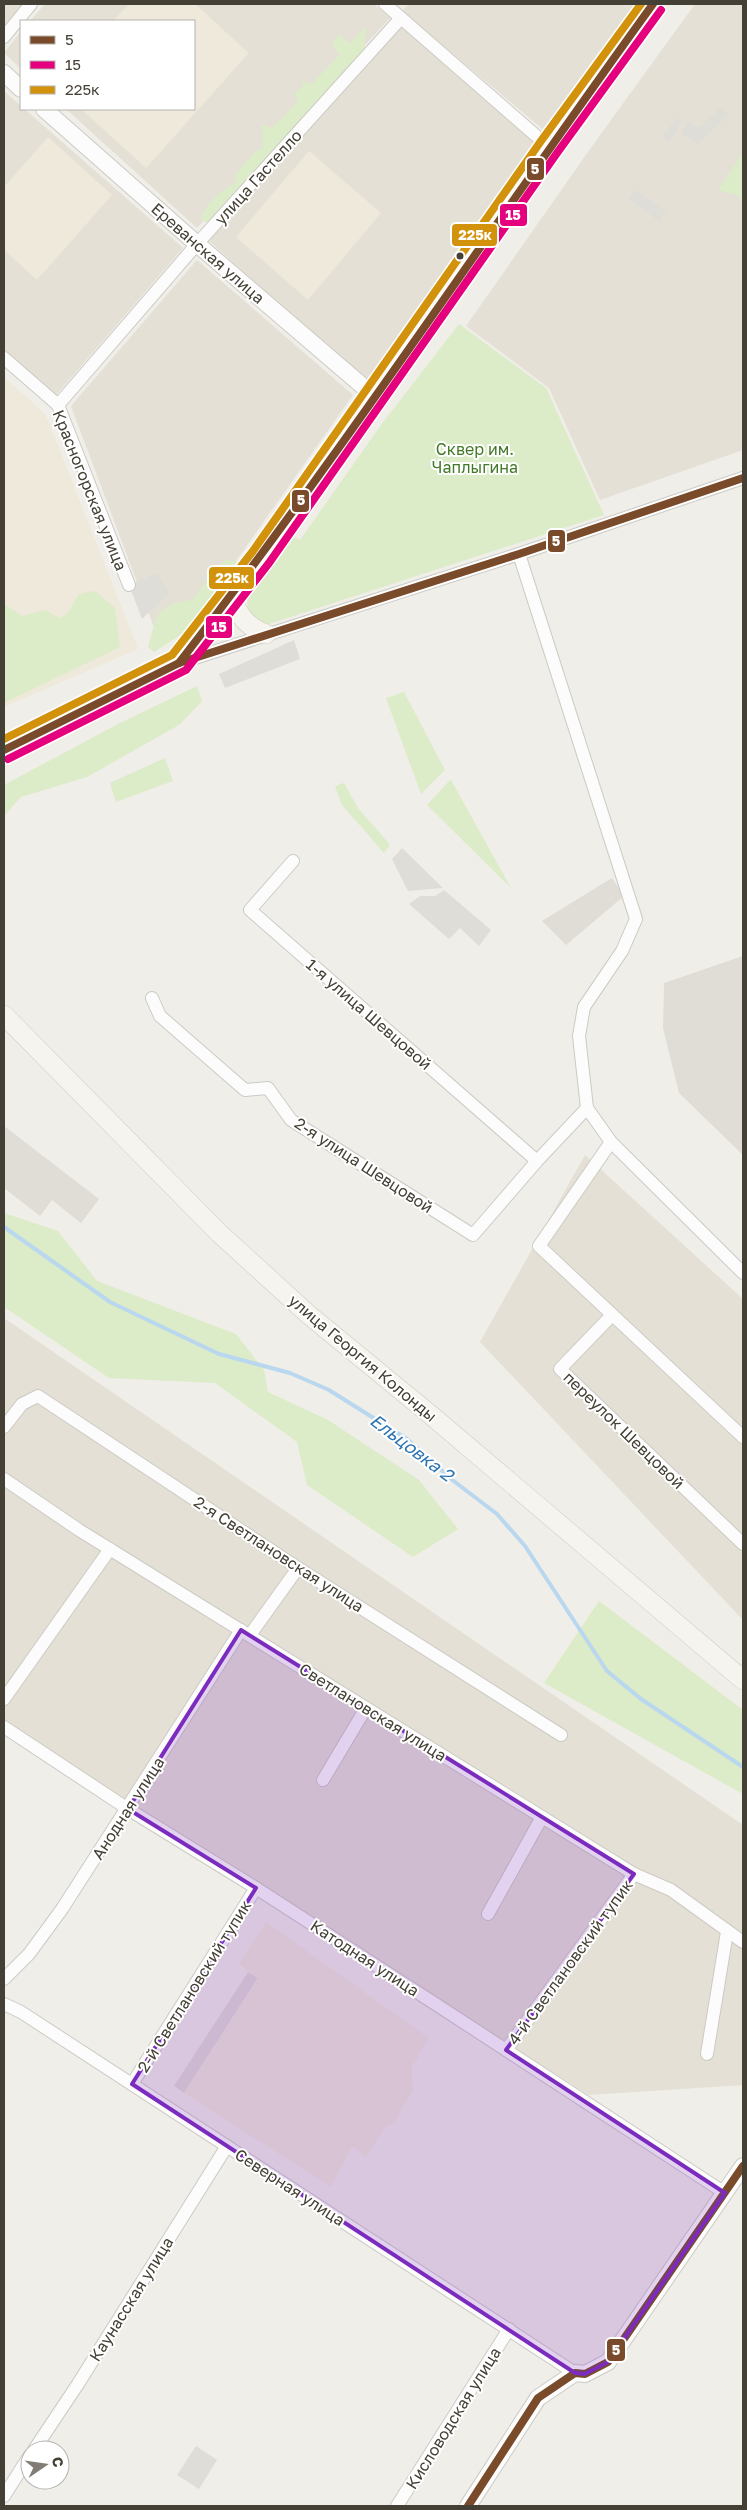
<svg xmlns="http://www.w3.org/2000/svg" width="747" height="2510" viewBox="0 0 747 2510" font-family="'Golos Text',sans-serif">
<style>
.residential{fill:#e4e0d5}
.industrial{fill:#e0ddd6}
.education{fill:#eee9da}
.green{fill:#dcebc8}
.parking{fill:#dfddd8}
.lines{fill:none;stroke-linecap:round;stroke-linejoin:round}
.stream{stroke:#b9d7ee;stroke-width:4}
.minor-casing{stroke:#cccac4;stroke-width:14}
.tertiary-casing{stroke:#cccac4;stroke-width:18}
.secondary-casing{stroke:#d0cbbf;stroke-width:20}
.minor{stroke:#fdfcfc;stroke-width:12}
.tertiary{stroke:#fdfcfc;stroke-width:16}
.secondary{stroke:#f6f4ee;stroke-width:19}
.bus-1-casing{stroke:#fff;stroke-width:11}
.bus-2-casing{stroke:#fff;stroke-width:11}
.bus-3-casing{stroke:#fff;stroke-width:11}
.bus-1{stroke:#7a4b2a;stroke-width:8}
.bus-2{stroke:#e5007d;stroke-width:8}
.bus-3{stroke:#d3920b;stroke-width:8}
.marked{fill:#7b2cbf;fill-opacity:0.2;stroke:#7b2cbf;stroke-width:4;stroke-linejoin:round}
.bus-dot{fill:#454035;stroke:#fff;stroke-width:2}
.labels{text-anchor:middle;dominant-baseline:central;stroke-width:4;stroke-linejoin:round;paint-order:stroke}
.street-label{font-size:16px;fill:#454035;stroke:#fff}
.park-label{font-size:16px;fill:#437828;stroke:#fff}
.water-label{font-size:18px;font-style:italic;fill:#2d75b2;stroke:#fff}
.line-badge{stroke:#fff;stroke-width:2}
.badge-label{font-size:14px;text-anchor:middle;font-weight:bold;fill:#fff}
</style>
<rect width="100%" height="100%" fill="#f0eee8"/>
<g class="residential">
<path d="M4,4h21l-21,24z"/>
<path d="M45,4h329l16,14 -193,210 -131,-119h128v-88h-164z"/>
<path d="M409,4h227l-91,127 -143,-120z"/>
<path d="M695,4h48v446l-143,50 -51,-112 -83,-62 124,-177z"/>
<path d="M401,27l139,118 -160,222 -12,11 -9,-2 -151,-136z"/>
<path d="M21,31v38l-17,-16z"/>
<path d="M4,91l179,157 -127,147 -52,-45z"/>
<path d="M197,260l156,135 -127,180 -65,71 -90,-240z"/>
<path d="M585,1155l158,144v321l-263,-278z"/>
<path d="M4,1318l739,507v260l-154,10 -585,-371z"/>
</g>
<g class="industrial">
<path d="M612,878l12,18 -58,49 -24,-24z"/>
<path d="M743,956v199l-64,-62 -16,-65 1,-45z"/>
<path d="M4,1126l95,73 -18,24 -29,-23 -12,16 -36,-28z"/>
<path d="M248,1972l10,6 -74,115 -10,-7z"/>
</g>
<g class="education">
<path d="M129,4h66l54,49 -103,115 -65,-59h113v-88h-81z"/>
<path d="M48,137l64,58 -75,85 -33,-30v-63z"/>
<path d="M309,151l72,62 -73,87 -72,-63z"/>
<path d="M4,377l40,36 4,7 90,229 -134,58z"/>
<path d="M266,1922l163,116 -17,29 1,23 -19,32 -9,5 -19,30 -14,-11 -21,41 -147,-94 74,-114 -19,-15z"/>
</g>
<g class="green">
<path d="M364,29h3l-3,13 2,9 -157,172 -8,-3c3,-17 22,-30 35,-38v-9l21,-23 6,-2 -1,-24 10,4 26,-27 -4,-7 8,-7 1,-5 9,2 27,-29 -7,-12 7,-9 11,9z"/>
<path d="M743,153v49l-6,-7 -19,-5z"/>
<path d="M459,324l87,64 58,127 -335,109 -14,-3 -8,-12 1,-17 43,-57 9,5 81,-115z"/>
<path d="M227,559l10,3 -52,70 -31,20 -6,-5c10,-33 6,-42 44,-47l23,-31z"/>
<path d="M95,591l20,17 5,39 -116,56v-99l18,12 23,-6 14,8 8,-4 12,-20z"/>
<path d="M197,686l5,15 -23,24 -92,52 -66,20 -17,19v-31l114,-61z"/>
<path d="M404,692l41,78 -24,24 -35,-96z"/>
<path d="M165,758l8,23 -57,21 -6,-19z"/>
<path d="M450,780h1l60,108 -84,-83z"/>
<path d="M344,783l14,25 32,37 -6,8 -42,-48 -7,-19z"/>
<path d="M4,1213l54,18 39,50 139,53 28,36 4,22 60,28 91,60 39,49 -45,28 -106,-72 -10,-43 -82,-59 -106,-5 -105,-71z"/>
<path d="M599,1601l144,109v84l-199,-111z"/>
</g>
<g class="parking">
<path d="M722,107l6,8 -31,29 -16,-11 7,-12 11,7z"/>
<path d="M676,118l6,4 -13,19 -6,-4z"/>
<path d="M635,190l31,22 -7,9 -30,-22z"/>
<path d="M157,573l12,20 -27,26 -13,-34z"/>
<path d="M294,640l6,19 -75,29 -6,-14z"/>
<path d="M402,848l41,40 -35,3 -16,-32z"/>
<path d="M444,890l47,40 -12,16 -19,-18 -11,11 -40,-35 11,-8h15z"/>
<path d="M196,2446l21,14 -18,29 -22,-14z"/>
</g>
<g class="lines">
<path class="stream" d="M4,1227l106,75 109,52 71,19 39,17 78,49 44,40 46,35 28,32 82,125 34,28 102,68"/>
<g class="minor-casing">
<g id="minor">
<path d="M385,4l164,143"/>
<path d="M4,37l27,-33"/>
<path d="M4,358l54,47 71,180"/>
<path d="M58,405l139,-161 204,-226"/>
<path d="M519,554l117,365 -14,32 -38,56 -5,29 8,72 24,34 132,131"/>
<path d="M179,663l340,-109 224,-76"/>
<path d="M293,861l-43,49 287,251"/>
<path d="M152,998l8,18 85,74 23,-2 23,32 182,115 64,-74 50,-53"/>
<path d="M611,1142l-72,104 204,191"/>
<path d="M612,1315l-52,54 183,175"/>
<path d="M4,1427l18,-23 16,-8 260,172 263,167"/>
<path d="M4,1479l75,51 555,344 37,16 72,52"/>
<path d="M250,1635l48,-67"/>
<path d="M4,1699l106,-150"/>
<path d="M4,1727l124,82 128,79 181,117 288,188"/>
<path d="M323,1780l43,-72"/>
<path d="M488,1914l54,-97"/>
<path d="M4,1979l25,-25 33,-45 179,-279"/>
<path d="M4,2004l17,8 554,361"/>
<path d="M506,2050l128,-176"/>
<path d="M707,2054l20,-122"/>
<path d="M132,2084l124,-196"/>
<path d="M34,2450l44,-66 149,-238"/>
<path d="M4,2496l26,-41"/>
<path d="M397,2506l112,-177"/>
</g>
</g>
<g class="tertiary-casing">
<g id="tertiary">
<path d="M4,73l17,16"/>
<path d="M44,109l153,135 176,151"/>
<path d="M468,2506l70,-108 37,-25 10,1 23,-12 135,-196"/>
</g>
</g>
<g class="secondary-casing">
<g id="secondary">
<path d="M231,597c8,19 16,30 35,37"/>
<path d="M4,750l175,-87 82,-106 288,-410 104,-143"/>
<path d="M4,1015l215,218 90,82 123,101 311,264"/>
</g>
</g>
<use href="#minor" class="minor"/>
<use href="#tertiary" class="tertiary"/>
<use href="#secondary" class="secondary"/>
<g class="bus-1-casing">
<g id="bus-1">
<path d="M179,663c166,-214 315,-440 474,-659"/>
<path d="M4,750l175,-87 340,-109 224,-76"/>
<path d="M468,2506l70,-108 37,-25 10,1 23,-12 135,-196"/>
</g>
</g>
<g class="bus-2-casing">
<path id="bus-2" d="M8,759l178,-89 83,-107 288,-410 104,-143"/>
</g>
<g class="bus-3-casing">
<path id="bus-3" d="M4,739l168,-84 81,-104 288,-410 100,-137"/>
</g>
<use href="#bus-1" class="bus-1"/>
<use href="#bus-2" class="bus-2"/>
<use href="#bus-3" class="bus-3"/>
</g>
<path class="marked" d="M241,1630l393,244 -128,176 219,143 -117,169 -23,12 -10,-1 -443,-289 124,-196 -128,-79z"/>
<circle class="bus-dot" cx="460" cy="256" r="4.5"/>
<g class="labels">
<g class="street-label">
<text transform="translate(258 177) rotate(-48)">улица Гастелло</text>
<text transform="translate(208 253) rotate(41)">Ереванская улица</text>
<text transform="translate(90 490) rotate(68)">Красногорская улица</text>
<text transform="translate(369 1014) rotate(41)">1-я улица Шевцовой</text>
<text transform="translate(364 1165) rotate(33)">2-я улица Шевцовой</text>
<text transform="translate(363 1358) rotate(40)">улица Георгия Колонды</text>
<text transform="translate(624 1430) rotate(44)">переулок Шевцовой</text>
<text transform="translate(279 1554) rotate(33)">2-я Светлановская улица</text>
<text transform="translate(373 1712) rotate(32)">Светлановская улица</text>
<text transform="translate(128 1808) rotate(-57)">Анодная улица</text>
<text transform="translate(365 1958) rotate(33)">Катодная улица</text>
<text transform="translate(570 1962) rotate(-54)">4-й Светлановский тупик</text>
<text transform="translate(194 1986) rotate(-58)">2-й Светлановский тупик</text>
<text transform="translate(290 2187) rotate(33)">Северная улица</text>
<text transform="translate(131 2299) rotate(-58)">Каунасская улица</text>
<text transform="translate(453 2418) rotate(-58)">Кисловодская улица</text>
</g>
<g class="park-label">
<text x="475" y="449">Сквер им.<tspan x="475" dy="18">Чаплыгина</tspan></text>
</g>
<g class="water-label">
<text transform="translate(412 1447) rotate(37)">Ельцовка 2</text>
</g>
</g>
<g class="line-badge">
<rect x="526" y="157" width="19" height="24" rx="5" fill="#7a4b2a"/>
<rect x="499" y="203" width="29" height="24" rx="5" fill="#e5007d"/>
<rect x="451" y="223" width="47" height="24" rx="5" fill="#d3920b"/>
<rect x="291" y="489" width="19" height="24" rx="5" fill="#7a4b2a"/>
<rect x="547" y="529" width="19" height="24" rx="5" fill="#7a4b2a"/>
<rect x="208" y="566" width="47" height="24" rx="5" fill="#d3920b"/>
<rect x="205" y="615" width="28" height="24" rx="5" fill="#e5007d"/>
<rect x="606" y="2338" width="20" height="24" rx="5" fill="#7a4b2a"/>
</g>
<g class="badge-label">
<text x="535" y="174">5</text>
<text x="513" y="220">15</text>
<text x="475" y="240">225к</text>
<text x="301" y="505">5</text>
<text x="556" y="546">5</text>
<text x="232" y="583">225к</text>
<text x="219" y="632">15</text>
<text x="616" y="2355">5</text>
</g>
<rect width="747" height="2510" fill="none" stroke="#454035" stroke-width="10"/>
<rect x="20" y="20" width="175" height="90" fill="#ffffff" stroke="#b5b3ae"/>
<rect x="30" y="36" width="25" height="8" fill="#7a4b2a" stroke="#b5b3ae"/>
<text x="65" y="45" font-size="15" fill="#454035">5</text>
<rect x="30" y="61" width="25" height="8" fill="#e5007d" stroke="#b5b3ae"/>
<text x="65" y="70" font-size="15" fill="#454035">15</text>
<rect x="30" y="86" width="25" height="8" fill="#d3920b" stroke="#b5b3ae"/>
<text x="65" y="95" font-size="15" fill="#454035">225к</text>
<g transform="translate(45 2465) rotate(77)"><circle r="24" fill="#ffffff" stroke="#b5b3ae"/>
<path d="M0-4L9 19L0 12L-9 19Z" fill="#817d74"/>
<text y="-8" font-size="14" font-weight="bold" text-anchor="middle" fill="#454035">С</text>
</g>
</svg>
